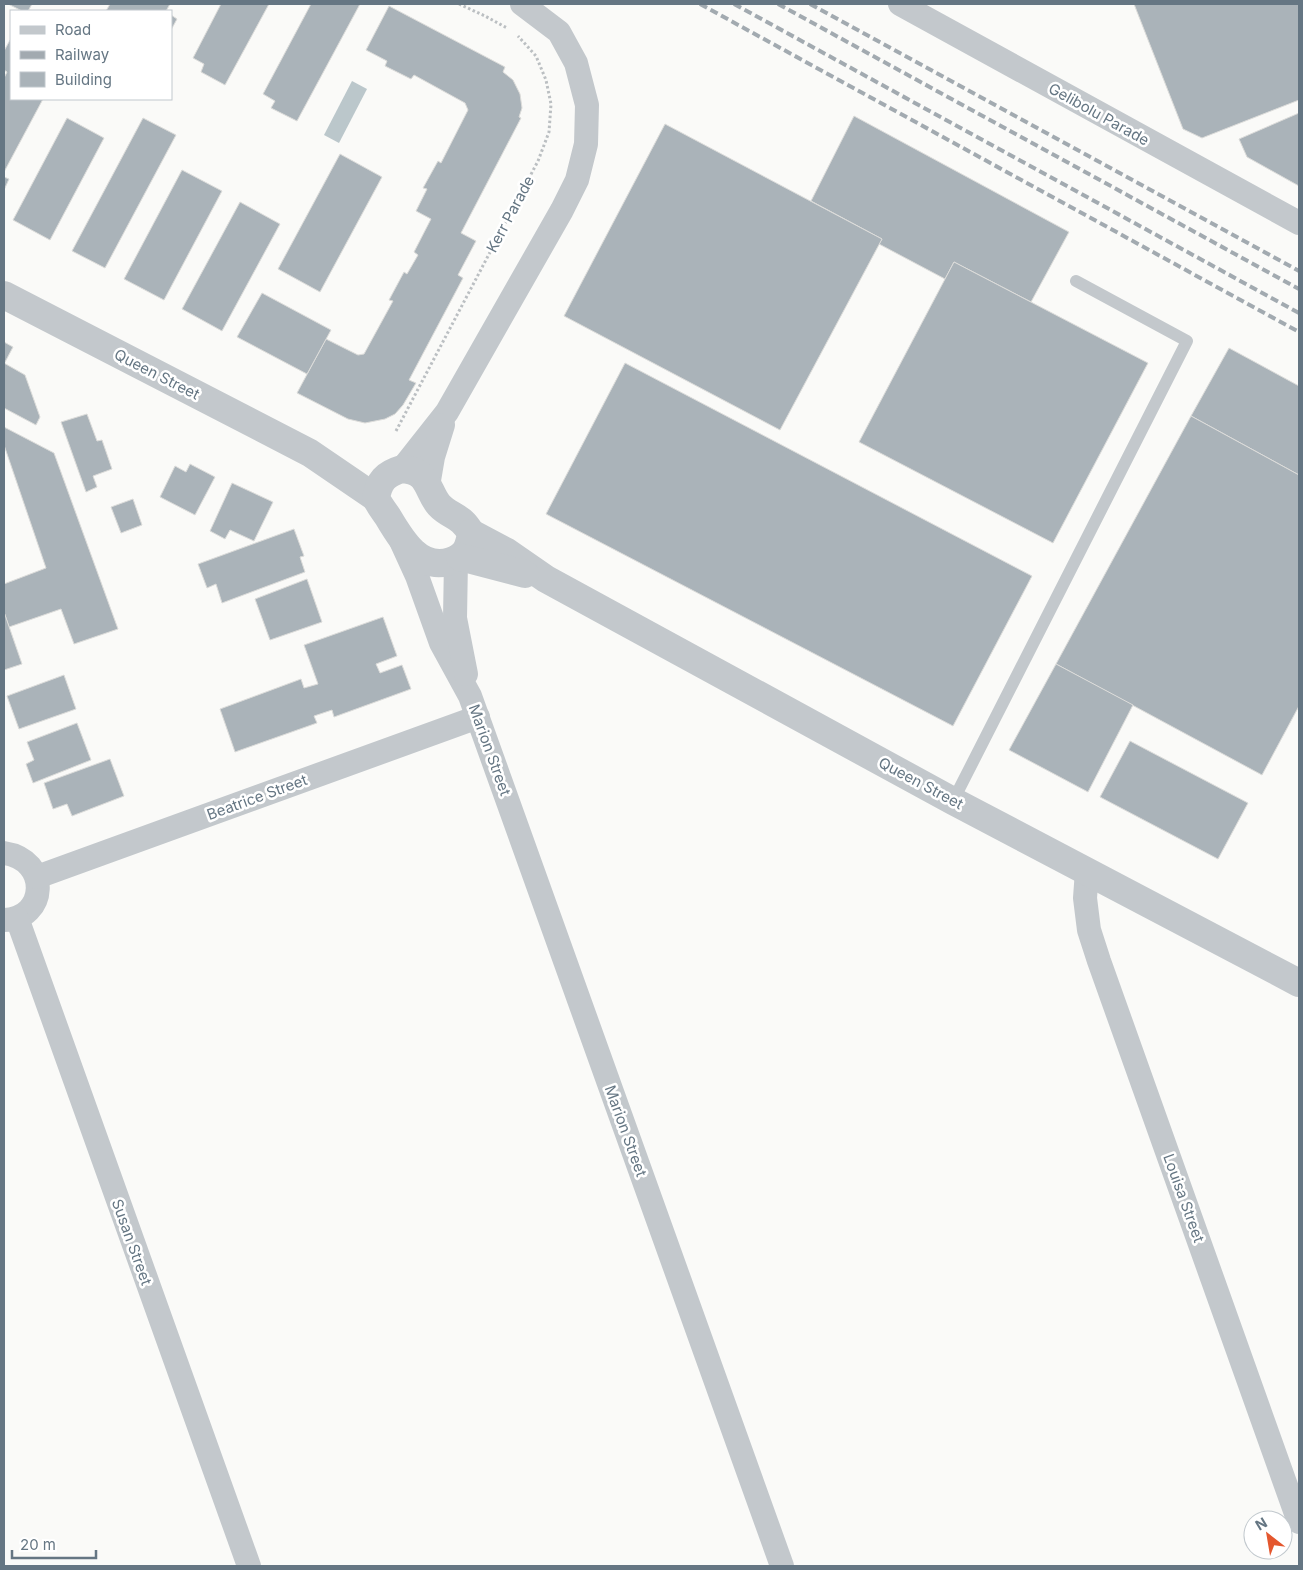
<svg xmlns="http://www.w3.org/2000/svg" width="1303" height="1570" viewBox="0 0 1303 1570" font-family="Inter,sans-serif">
<style>
.water{fill:#bbc7cb}
.building{fill:#aab3b9;stroke:#dcdcda}
.lines{fill:none;stroke-linecap:round;stroke-linejoin:round}
.path{stroke:#bbbfc2;stroke-width:3;stroke-dasharray:2.5 2.5;stroke-linecap:butt}
.service{stroke:#c3c8cc;stroke-width:12}
.minor{stroke:#c3c8cc;stroke-width:24}
.tertiary{stroke:#c3c8cc;stroke-width:28}
.rail{stroke:#a2aab0;stroke-width:4;stroke-dasharray:8 4;stroke-linecap:butt}
.labels{text-anchor:middle;dominant-baseline:central;stroke-width:5;stroke-linejoin:round;paint-order:stroke}
.street-label{font-size:15px;fill:#657683;stroke:#fff}
</style>
<rect width="100%" height="100%" fill="#fafaf8"/>
<path class="water" d="M352,81l15,8 -28,54 -15,-8z"/>
<g class="building">
<path d="M8,4h24l-4,7h-6z"/>
<path d="M110,4h60l-4,7h-60z"/>
<path d="M221,4h48l-44,81 -24,-13 3,-8 -11,-6z"/>
<path d="M311,4h49l-63,117 -26,-13 4,-7 -12,-7z"/>
<path d="M1134,4h165v96l-97,38 -19,-9z"/>
<path d="M389,6l116,61 -2,5 10,8 7,14 2,14 -3,9 2,1 -60,115 15,8 -18,34 5,3 -54,102 7,3 -13,22 -8,9 -10,5 -20,4 -17,-4 -51,-26 29,-54 32,16 6,-1 29,-53 -4,-1 15,-28 3,2 11,-19 -4,-3 17,-33 -15,-8 11,-22 -4,-1 15,-27 3,2 27,-53 -3,-7 -51,-28 -3,4 -26,-13 2,-5 -21,-11z"/>
<path d="M171,15l6,4 -6,11z"/>
<path d="M10,40h1v59h32l-39,73v-94l3,-6 -3,-2v-19z"/>
<path d="M1299,113v73l-52,-29 -8,-18z"/>
<path d="M854,116l215,116 -38,70 -77,-40 -9,17 -66,-35 3,-5 -71,-38z"/>
<path d="M67,118l37,20 -54,102 -37,-20z"/>
<path d="M143,118l33,17 -71,133 -33,-17z"/>
<path d="M665,124l217,115 -102,191 -216,-114z"/>
<path d="M340,154l42,23 -62,115 -42,-23z"/>
<path d="M182,170l40,21 -58,109 -40,-21z"/>
<path d="M4,177l5,2 -5,11z"/>
<path d="M240,202l40,22 -58,107 -40,-22z"/>
<path d="M954,262l194,101 -95,180 -194,-101z"/>
<path d="M262,293l69,37 -24,44 -70,-37z"/>
<path d="M4,342l9,5 -9,17z"/>
<path d="M1229,348l70,38v89l-108,-59z"/>
<path d="M4,363l21,12 15,42 -4,8 -32,-17z"/>
<path d="M625,363l407,213 -79,150 -407,-212z"/>
<path d="M87,414l10,27 5,-1 10,29 -19,7 4,11 -11,5 -25,-70z"/>
<path d="M1191,416l108,59v231l-37,69 -206,-111z"/>
<path d="M4,427l50,26 64,176 -44,15 -13,-35 -52,18 -5,-15v-28l42,-16 -42,-123z"/>
<path d="M190,464l25,13 -20,38 -35,-18 15,-31 11,6z"/>
<path d="M232,483l41,19 -19,39 -24,-11 -5,9 -15,-8z"/>
<path d="M133,499l9,26 -21,8 -10,-26z"/>
<path d="M294,529l10,27 -4,1 5,15 -83,31 -6,-19 -9,4 -9,-24z"/>
<path d="M307,579l15,43 -52,18 -15,-41z"/>
<path d="M4,612l18,52 -18,6z"/>
<path d="M383,617l14,39 -21,8 4,9 22,-8 9,24 -77,28 -2,-7 -18,6 3,7 -82,29 -15,-43 81,-30 3,9 14,-4 -14,-39z"/>
<path d="M1056,664l77,41 -45,87 -79,-42z"/>
<path d="M64,675l12,34 -57,20 -12,-33z"/>
<path d="M77,723l14,37 -58,23 -7,-19 8,-4 -7,-18z"/>
<path d="M1130,741l118,62 -30,56 -118,-62z"/>
<path d="M110,759l14,37 -52,20 -5,-12 -14,5 -9,-26z"/>
</g>
<g class="lines">
<g class="path">
<path d="M459,4l26,12 22,12"/>
<path d="M396,431l142,-270 11,-29 2,-28 -5,-24 -10,-24 -18,-20"/>
</g>
<path class="service" d="M953,801l234,-460 -111,-60"/>
<g class="minor">
<path d="M900,4l399,219"/>
<path d="M402,469l45,-57 115,-202 15,-30 9,-36 1,-39 -11,-42 -17,-31 -37,-28"/>
<path d="M428,486l5,-29 10,-32"/>
<path d="M401,541l16,35 24,67 29,53 312,870"/>
<path d="M456,560l-1,58 11,56"/>
<path d="M4,853c47,7 43,66 0,67"/>
<path d="M1087,871l-2,27 4,32 10,31 200,561"/>
<path d="M37,877l441,-160"/>
<path d="M17,918l232,648"/>
</g>
<g class="tertiary">
<path d="M4,295l306,158 66,45"/>
<path d="M402,469c7,1 12,1 18,6 9,7 11,21 19,30 11,12 21,9 32,28 -2,14 -5,23 -20,28 -31,11 -50,-22 -63,-44 -4,-6 -9,-12 -12,-19 3,-17 9,-24 26,-29z"/>
<path d="M471,533l36,19 39,27 407,222 346,182"/>
<path d="M460,557l65,17"/>
</g>
<g class="rail">
<path d="M700,4l599,328"/>
<path d="M734,4l565,309"/>
<path d="M778,4l521,285"/>
<path d="M810,4l489,267"/>
</g>
</g>
<g class="labels">
<g class="street-label">
<text transform="translate(1099 114) rotate(29)">Gelibolu Parade</text>
<text transform="translate(510 214) rotate(-62)">Kerr Parade</text>
<text transform="translate(157 374) rotate(27)">Queen Street</text>
<text transform="translate(490 750) rotate(70)">Marion Street</text>
<text transform="translate(921 783) rotate(28)">Queen Street</text>
<text transform="translate(257 797) rotate(-20)">Beatrice Street</text>
<text transform="translate(626 1131) rotate(70)">Marion Street</text>
<text transform="translate(1184 1198) rotate(70)">Louisa Street</text>
<text transform="translate(132 1242) rotate(70)">Susan Street</text>
</g>
</g>
<rect width="1303" height="1570" fill="none" stroke="#657683" stroke-width="10"/>
<rect x="10" y="10" width="162" height="90" fill="#ffffff" stroke="#c1c8cd"/>
<rect x="20" y="26" width="25" height="8" fill="#c3c8cc" stroke="#c1c8cd"/>
<text x="55" y="35" font-size="15" fill="#657683">Road</text>
<rect x="20" y="51" width="25" height="8" fill="#a2aab0" stroke="#c1c8cd"/>
<text x="55" y="60" font-size="15" fill="#657683">Railway</text>
<rect x="20" y="72" width="25" height="15" fill="#aab3b9" stroke="#c1c8cd"/>
<text x="55" y="85" font-size="15" fill="#657683">Building</text>
<g transform="translate(1268 1535) rotate(329)"><circle r="24" fill="#ffffff" stroke="#c1c8cd"/>
<path d="M0-4L9 19L0 12L-9 19Z" fill="#e4572e"/>
<text y="-8" font-size="14" font-weight="bold" text-anchor="middle" fill="#657683">N</text>
</g>
<path d="M12 1550v8h84v-8" fill="none" stroke="#657683" stroke-width="2.5"/>
<text x="20" y="1550" font-size="15" fill="#657683" stroke="#ffffff" stroke-width="4" paint-order="stroke">20 m</text>
</svg>
